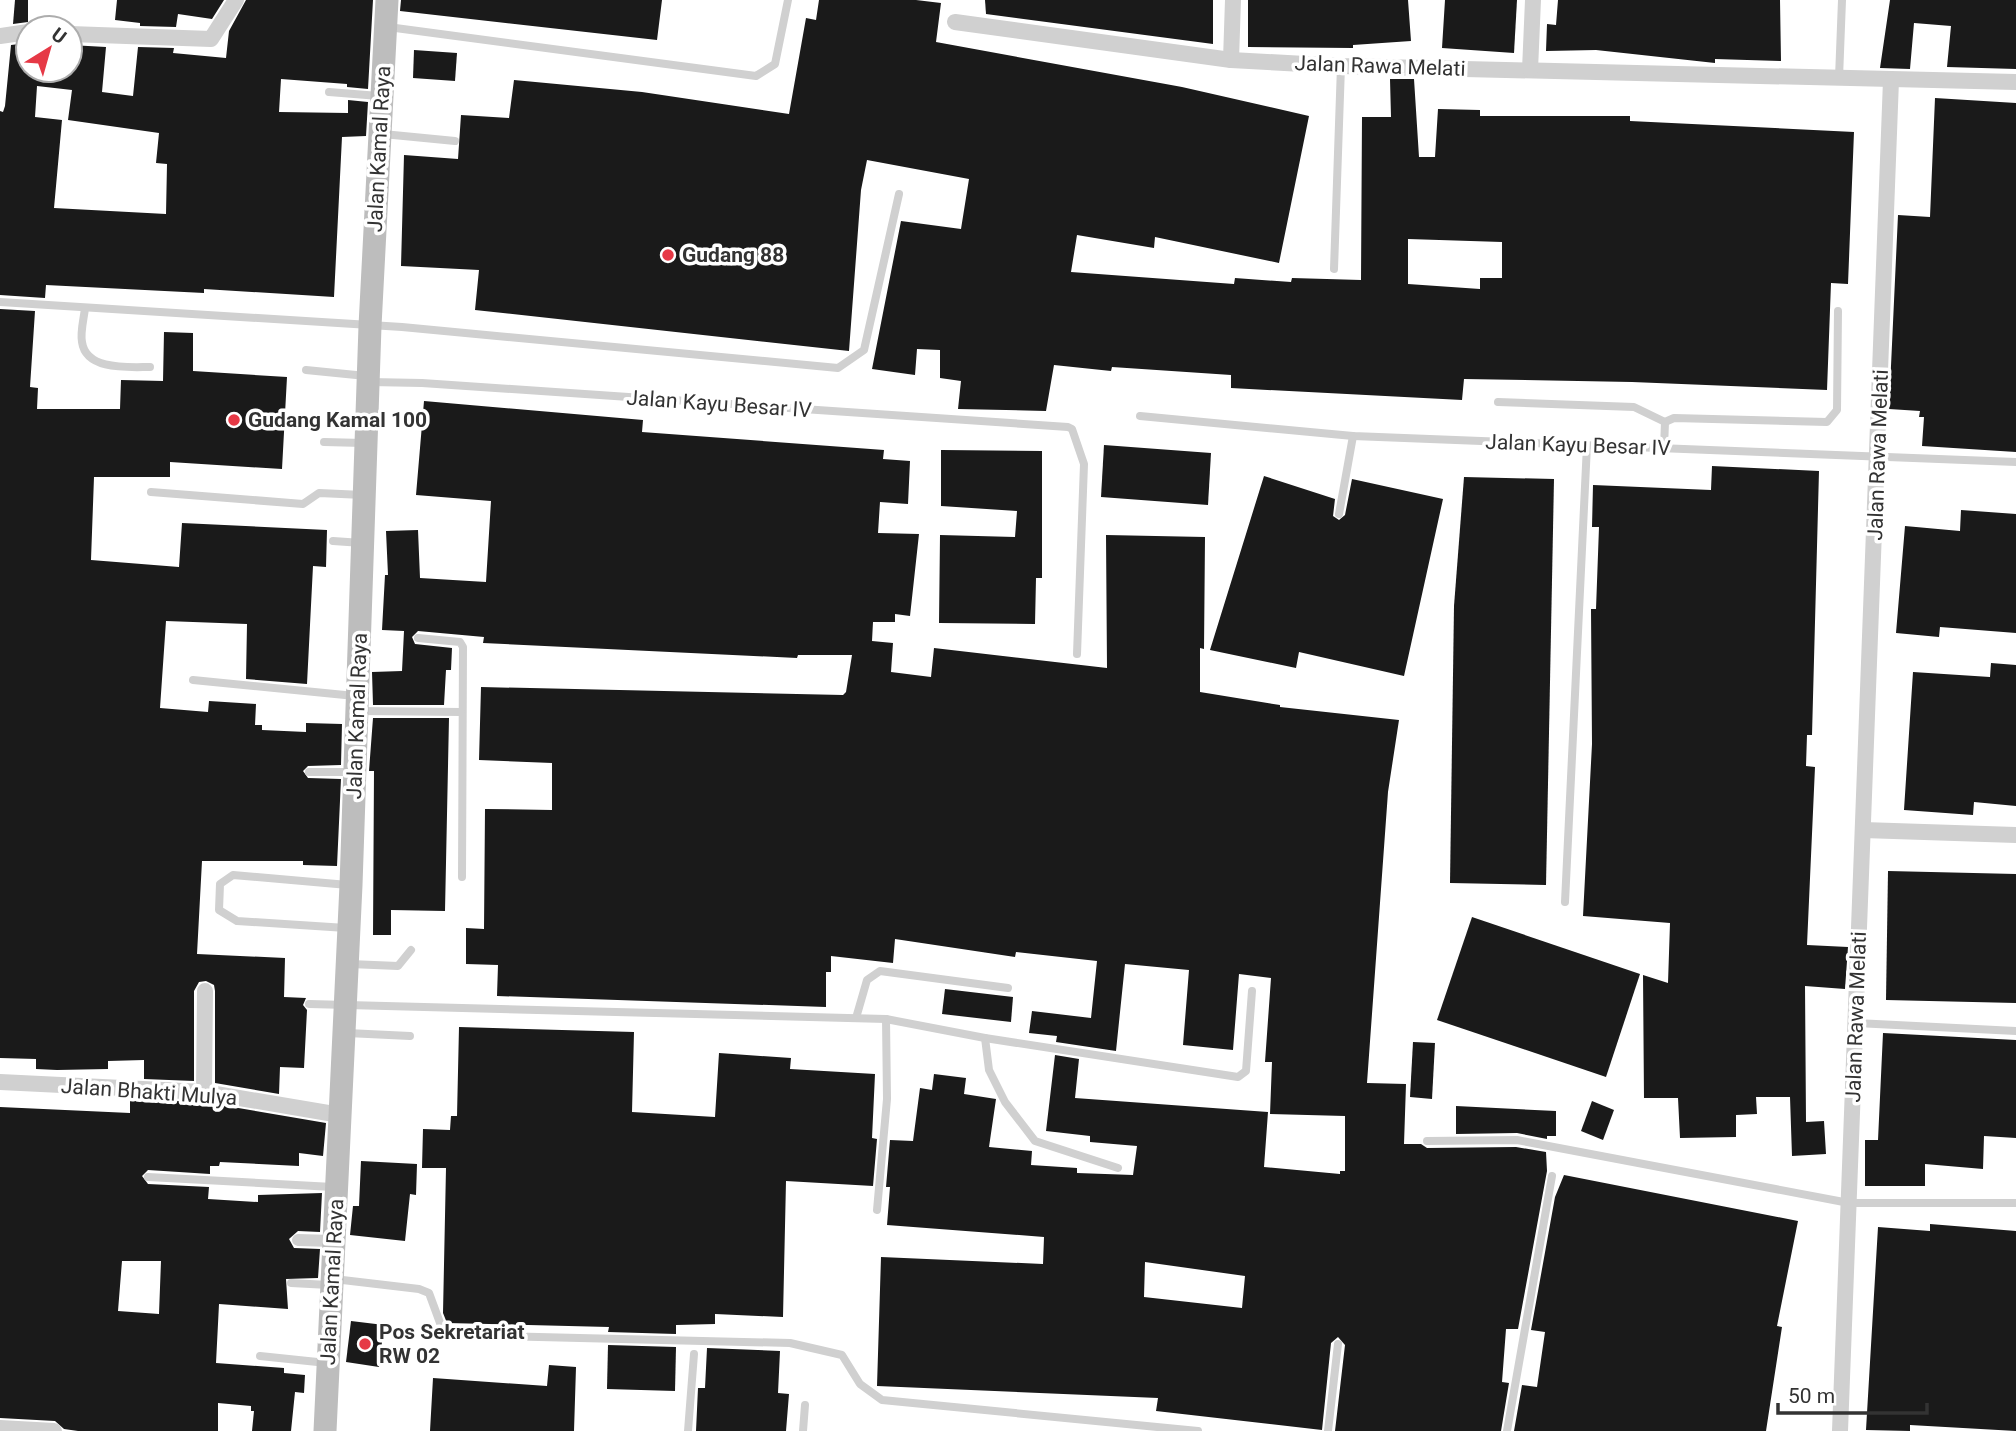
<svg xmlns="http://www.w3.org/2000/svg" width="2016" height="1431" viewBox="0 0 2016 1431" font-family="Roboto,sans-serif">
<style>
.building{fill:#1a1a1a;fill-rule:evenodd}
.lines{fill:none;stroke-linecap:round;stroke-linejoin:round}
.service{stroke:#d0d0d0;stroke-width:8}
.pedestrian{stroke:#d0d0d0;stroke-width:12}
.minor{stroke:#d0d0d0;stroke-width:16}
.secondary{stroke:#bdbdbd;stroke-width:23}
.poi-dot{fill:#e63946;stroke:#fff;stroke-width:2.5}
.labels{text-anchor:middle;dominant-baseline:central;stroke-width:7;stroke-linejoin:round;paint-order:stroke}
.street-label{font-size:21px;fill:#333;stroke:#fff}
.poi-label{font-size:21px;font-weight:bold;fill:#333;stroke:#fff;text-anchor:start}
</style>
<rect width="100%" height="100%" fill="#fff"/>
<g class="building">
<path d="M15,0h13v22l-15,2z"/>
<path d="M117,0h107l-12,19 -34,-5 -2,13 -36,-1v-3l-25,-3z"/>
<path d="M246,0h127l-5,89 -21,-2v-3l-66,-5 -2,33 69,1v-13l20,2 -2,34 -24,1 -8,160 -130,-8v4l-158,-8 -1,13 -45,-3v-184l3,1 2,-6 6,-61 17,-2v27h42v-25l36,2 -4,45 31,4 5,-49 36,1 -1,5 53,5 3,-27zM37,86l35,4 -4,30 91,13 -3,30 11,1 -1,50 -112,-6 8,-88 -27,-3z"/>
<path d="M401,0h261l-5,40 -257,-29z"/>
<path d="M819,0h97l25,3 -5,39 246,45 127,29 -30,147 -124,-26 -1,11 -77,-13 -6,37 163,12 1,-6 56,4 1,-4 69,2 1,-163h29l-1,-38h24l5,78h16l3,-48 42,1v6h150v5l224,11 -6,152 -17,-1 -4,107 -195,-8 -168,-3 -2,21 -231,-12v-13l-119,-8 -1,4 -57,-6 -8,46 -88,-2 3,-28 -21,-3v-28l-23,-1 -2,26 -43,-6 29,-148 60,8 8,-50 -102,-19 -6,30 -12,161 -374,-41 4,-40 -78,-4 3,-111 54,4 3,-44 48,3 5,-38 128,12 147,22 17,-96 10,2zM1408,239l94,3v36h-22v11l-72,-5z"/>
<path d="M985,0h228v44l-227,-30z"/>
<path d="M1248,0h160l3,41 -58,4v3l-105,-1z"/>
<path d="M1445,0h72l-3,53 -72,-5z"/>
<path d="M1558,0h222l1,61 -66,-2v4l-119,-13 -50,1 1,-27 9,1z"/>
<path d="M1890,0h126v69l-69,-2 4,-41 -37,-3 -4,46 -30,-1z"/>
<path d="M414,50l43,3 -2,28 -42,-3z"/>
<path d="M1935,98l81,5v349l-94,-6 2,-29h-5l1,-6 -31,-2 9,-194 32,2z"/>
<path d="M0,309l35,2 -5,76 8,1 -1,21h83l1,-29 42,1 1,-49 29,1v38l94,6 -5,92 -112,-7v15h-76l-3,83 88,7 3,-44 145,7 -1,37 -13,-1 -6,118 -61,-5 1,-55 -81,-3 -6,87 48,4 1,-11 47,3 -1,21h7v5l44,2v-9l36,1 -1,41 -33,1 -5,5 5,7 33,1 -4,87 -34,-1v-4h-101l-5,93 88,4 -1,39 22,1 -3,7 4,5 -3,58 -24,-1 -1,27 -64,-11v-92l-1,-6 -8,-4 -7,1 -5,9v90l-50,-2v-19l-36,1v8l-51,1 -21,-1v-10l-36,-1z"/>
<path d="M424,401l219,19 -1,12 242,18 -1,9 27,2 -2,43 -28,-2 -2,31 41,1 -9,82 -15,-2v8h-22l-1,19 21,2 -2,29 40,5 3,-29 173,20 -1,-133 99,2 -1,112 -4,-1v44l80,13v2l119,13 -11,72 -21,291 39,1 -2,60h17l6,4 89,-1 30,5 1,19 -29,158h-12l-4,53 7,1 -8,48h-166l10,-86 -7,-8 -7,6 -9,87 -166,-19 2,-13 -281,-12 4,-129 162,7 1,-27 -157,-12 3,-38h-4l4,-47 23,1 7,-53 12,2 2,-16 32,4 -2,16 32,5 -7,48 43,4 -1,14 46,3v5l56,2 4,-29 -47,-4v-6l-44,-5 9,-76 24,4 -4,39 193,14 -4,55 76,7v-3h5v-55l-75,-2 2,-52h-7l6,-84 -32,-4 -6,76 -50,-5 6,-75 -64,-6 -9,87 -60,-9 1,-6 -28,-3 3,-22 59,7 6,-57 -81,-9 -1,5 -120,-18 -2,24 -62,-7v16h-5v35l-329,-11 1,-31 -32,-1v-36l18,1 1,-120 67,1v-47l-73,-3 2,-73 362,8 3,-3 6,-37h-54l-1,3 -314,-15 1,-6 -66,-6 -6,6 3,7 37,4 -1,22h-5l-2,35h-71l-1,-33 30,-1 2,-40 -22,-1 3,-55h3l-2,-44 32,-1 2,48 66,4 5,-81 -75,-6zM1145,1262l100,14 -3,32 -98,-11z"/>
<path d="M1104,445l107,8 -3,52 -107,-8z"/>
<path d="M941,450l101,1v127h-6l-1,46 -96,-1 1,-88 75,2 2,-26 -76,-5z"/>
<path d="M1712,466l107,5 -7,264h-5l-1,31 9,1 -8,178 41,2 -3,42 -40,-3 1,136 18,-1 2,33 -34,2 -2,-59h-34l1,17 -21,1v22l-56,1 -2,-40h-34l-1,-123 25,8 2,-60 -87,-7 9,-172 -1,-135h5l3,-82h-7l1,-42 118,5z"/>
<path d="M1264,476l71,23 -2,17 6,4 6,-5 7,-36 91,20 -39,177 -105,-24 -3,16 -86,-18z"/>
<path d="M1464,477l90,2 -8,406 -96,-2 4,-277z"/>
<path d="M1961,510l55,4v119l-76,-6 -1,10 -43,-4 9,-107 55,5z"/>
<path d="M1991,663l25,2v141l-42,-4 -1,13 -69,-5 9,-138 77,5z"/>
<path d="M373,718h76l-4,193 -54,-1v25h-18l1,-164h-5z"/>
<path d="M1888,871l128,3v129l-130,-3z"/>
<path d="M1472,917l168,57 -34,103 -169,-57z"/>
<path d="M945,989l68,8 -2,25 -69,-8z"/>
<path d="M459,1027l175,5 -2,80 83,5 4,-64 72,5 -1,11 85,5 -3,64 5,1 -4,47 -87,-5 -3,136 -68,-3v10l-39,1v9l-68,-2 1,-5 -162,-4 -4,-10 3,-145h-24l1,-39 27,1 1,-14h6z"/>
<path d="M1883,1033l133,7v98l-32,-2 -1,33 -58,-5v22h-60v-46h13z"/>
<path d="M1413,1042l22,1 -3,56 -22,-2z"/>
<path d="M130,1099l73,3 123,21 -3,33 -24,-3v13l-79,-4 -1,4h-9v8l-62,-4 -6,6 6,8 61,3 -1,12 50,3v-7l64,-2 -2,39 -22,-1 -9,8 5,9 26,1 -2,29 -32,1 2,30 -69,-5 -3,59 68,5v5l21,2 -1,18 -9,-1 -4,39h-39l2,-20h-3v-5l-33,-3v28h-140l-14,-2 -9,-8 -55,-3v-311l130,6zM122,1261h39l-2,53 -41,-3z"/>
<path d="M1592,1101l22,9 -11,30 -22,-9z"/>
<path d="M1456,1106l100,5v25h-9v3l-30,-6 -61,1z"/>
<path d="M361,1161l56,3 -1,31 -6,-1 -5,47 -55,-6 3,-29h6z"/>
<path d="M1564,1175l234,46 -21,105 5,1 -16,104h-252l8,-46 15,2 8,-55 -14,-2 24,-133z"/>
<path d="M1930,1224l86,7v200l-106,-6v6l-44,-1 12,-203 52,4z"/>
<path d="M351,1321l33,4 -5,42 -33,-5z"/>
<path d="M608,1345l68,2 -1,44 -68,-2z"/>
<path d="M707,1348l73,3 -2,42 11,1 -3,37h-90l2,-43h7z"/>
<path d="M549,1365l27,2 -2,64h-144l3,-53 114,8z"/>
</g>
<g class="lines">
<g class="service">
<path d="M388,27l368,49 19,-12 13,-64"/>
<path d="M1839,78l3,-78"/>
<path d="M329,92l50,4"/>
<path d="M383,134l72,7"/>
<path d="M1334,269l7,-203"/>
<path d="M0,302l402,25 436,41 26,-18 35,-156"/>
<path d="M85,308c-1,10 -5,24 -3,34 4,29 47,25 68,25"/>
<path d="M306,370l60,6"/>
<path d="M370,382l52,1 646,44 4,2 12,35 -7,190"/>
<path d="M1498,402l136,5 31,15"/>
<path d="M1140,416l213,20 663,26"/>
<path d="M324,442l39,1"/>
<path d="M1664,448l1,-26 9,-4 153,4 10,-12 1,-99"/>
<path d="M151,492l152,12 16,-11 44,2"/>
<path d="M1339,514l14,-78"/>
<path d="M333,541l29,2"/>
<path d="M418,638l42,4 3,5 -1,230"/>
<path d="M193,680l162,16"/>
<path d="M359,711l102,1"/>
<path d="M309,772h42"/>
<path d="M1565,902l22,-457"/>
<path d="M346,928l-109,-7 -18,-11 1,-26 13,-9 115,10"/>
<path d="M350,964l48,2 13,-16"/>
<path d="M309,1004l577,15 99,19 253,39 8,-6 6,-80"/>
<path d="M856,1018l11,-38 13,-9 128,17"/>
<path d="M1856,1023l160,8"/>
<path d="M347,1033l63,3"/>
<path d="M985,1038l4,32 16,32 30,39 83,27"/>
<path d="M1427,1141l90,-1 332,63h167"/>
<path d="M148,1177l185,10"/>
<path d="M877,1210l10,-111 -1,-80"/>
<path d="M334,1279l85,10 10,4 14,38 11,4 336,8 52,12 18,29 22,16 316,31"/>
<path d="M291,1283l38,2"/>
<path d="M260,1356l67,7"/>
<path d="M688,1431l6,-77"/>
<path d="M803,1431l2,-26"/>
<path d="M1328,1431l10,-87"/>
<path d="M1507,1431l45,-255"/>
</g>
<path class="pedestrian" d="M298,1240l35,1"/>
<g class="minor">
<path d="M955,22l276,38 110,6 675,16"/>
<path d="M70,34l141,5 25,-39"/>
<path d="M0,36l28,-4"/>
<path d="M1231,60l2,-60"/>
<path d="M1530,70l3,-70"/>
<path d="M1863,830l153,5"/>
<path d="M0,1082l204,10 136,23"/>
<path d="M204,1092l1,-101"/>
<path d="M0,1428l54,3"/>
<path d="M1840,1431l51,-1351"/>
</g>
<path class="secondary" d="M325,1431l26,-546 19,-559 17,-326"/>
</g>
<g class="poi-dot">
<circle cx="668" cy="255" r="7"/>
<circle cx="234" cy="420" r="7"/>
<circle cx="365" cy="1344" r="7"/>
</g>
<g class="labels">
<g class="street-label">
<text transform="translate(1380 66) rotate(2)">Jalan Rawa Melati</text>
<text transform="translate(379 149) rotate(-87)">Jalan Kamal Raya</text>
<text transform="translate(719 404) rotate(4)">Jalan Kayu Besar IV</text>
<text transform="translate(1578 445) rotate(2)">Jalan Kayu Besar IV</text>
<text transform="translate(1878 455) rotate(-88)">Jalan Rawa Melati</text>
<text transform="translate(357 716) rotate(-88)">Jalan Kamal Raya</text>
<text transform="translate(1856 1017) rotate(-88)">Jalan Rawa Melati</text>
<text transform="translate(149 1092) rotate(4)">Jalan Bhakti Mulya</text>
<text transform="translate(332 1282) rotate(-87)">Jalan Kamal Raya</text>
</g>
<g class="poi-label">
<text x="682" y="255">Gudang 88</text>
<text x="248" y="420">Gudang Kamal 100</text>
<text x="379" y="1332">Pos Sekretariat<tspan x="379" dy="24">RW 02</tspan></text>
</g>
</g>
<g transform="translate(49 49) rotate(37)"><circle r="33" fill="#ffffff" stroke="#adadad" stroke-width="2"/>
<path d="M0-5L12 26L0 18L-12 26Z" fill="#e63946"/>
<text y="-10" font-size="19" font-weight="bold" text-anchor="middle" fill="#333333">U</text>
</g>
<path d="M1778 1403v10h149v-10" fill="none" stroke="#333333" stroke-width="3.5"/>
<text x="1788" y="1403" font-size="21" fill="#333333" stroke="#ffffff" stroke-width="5" paint-order="stroke">50 m</text>
</svg>
